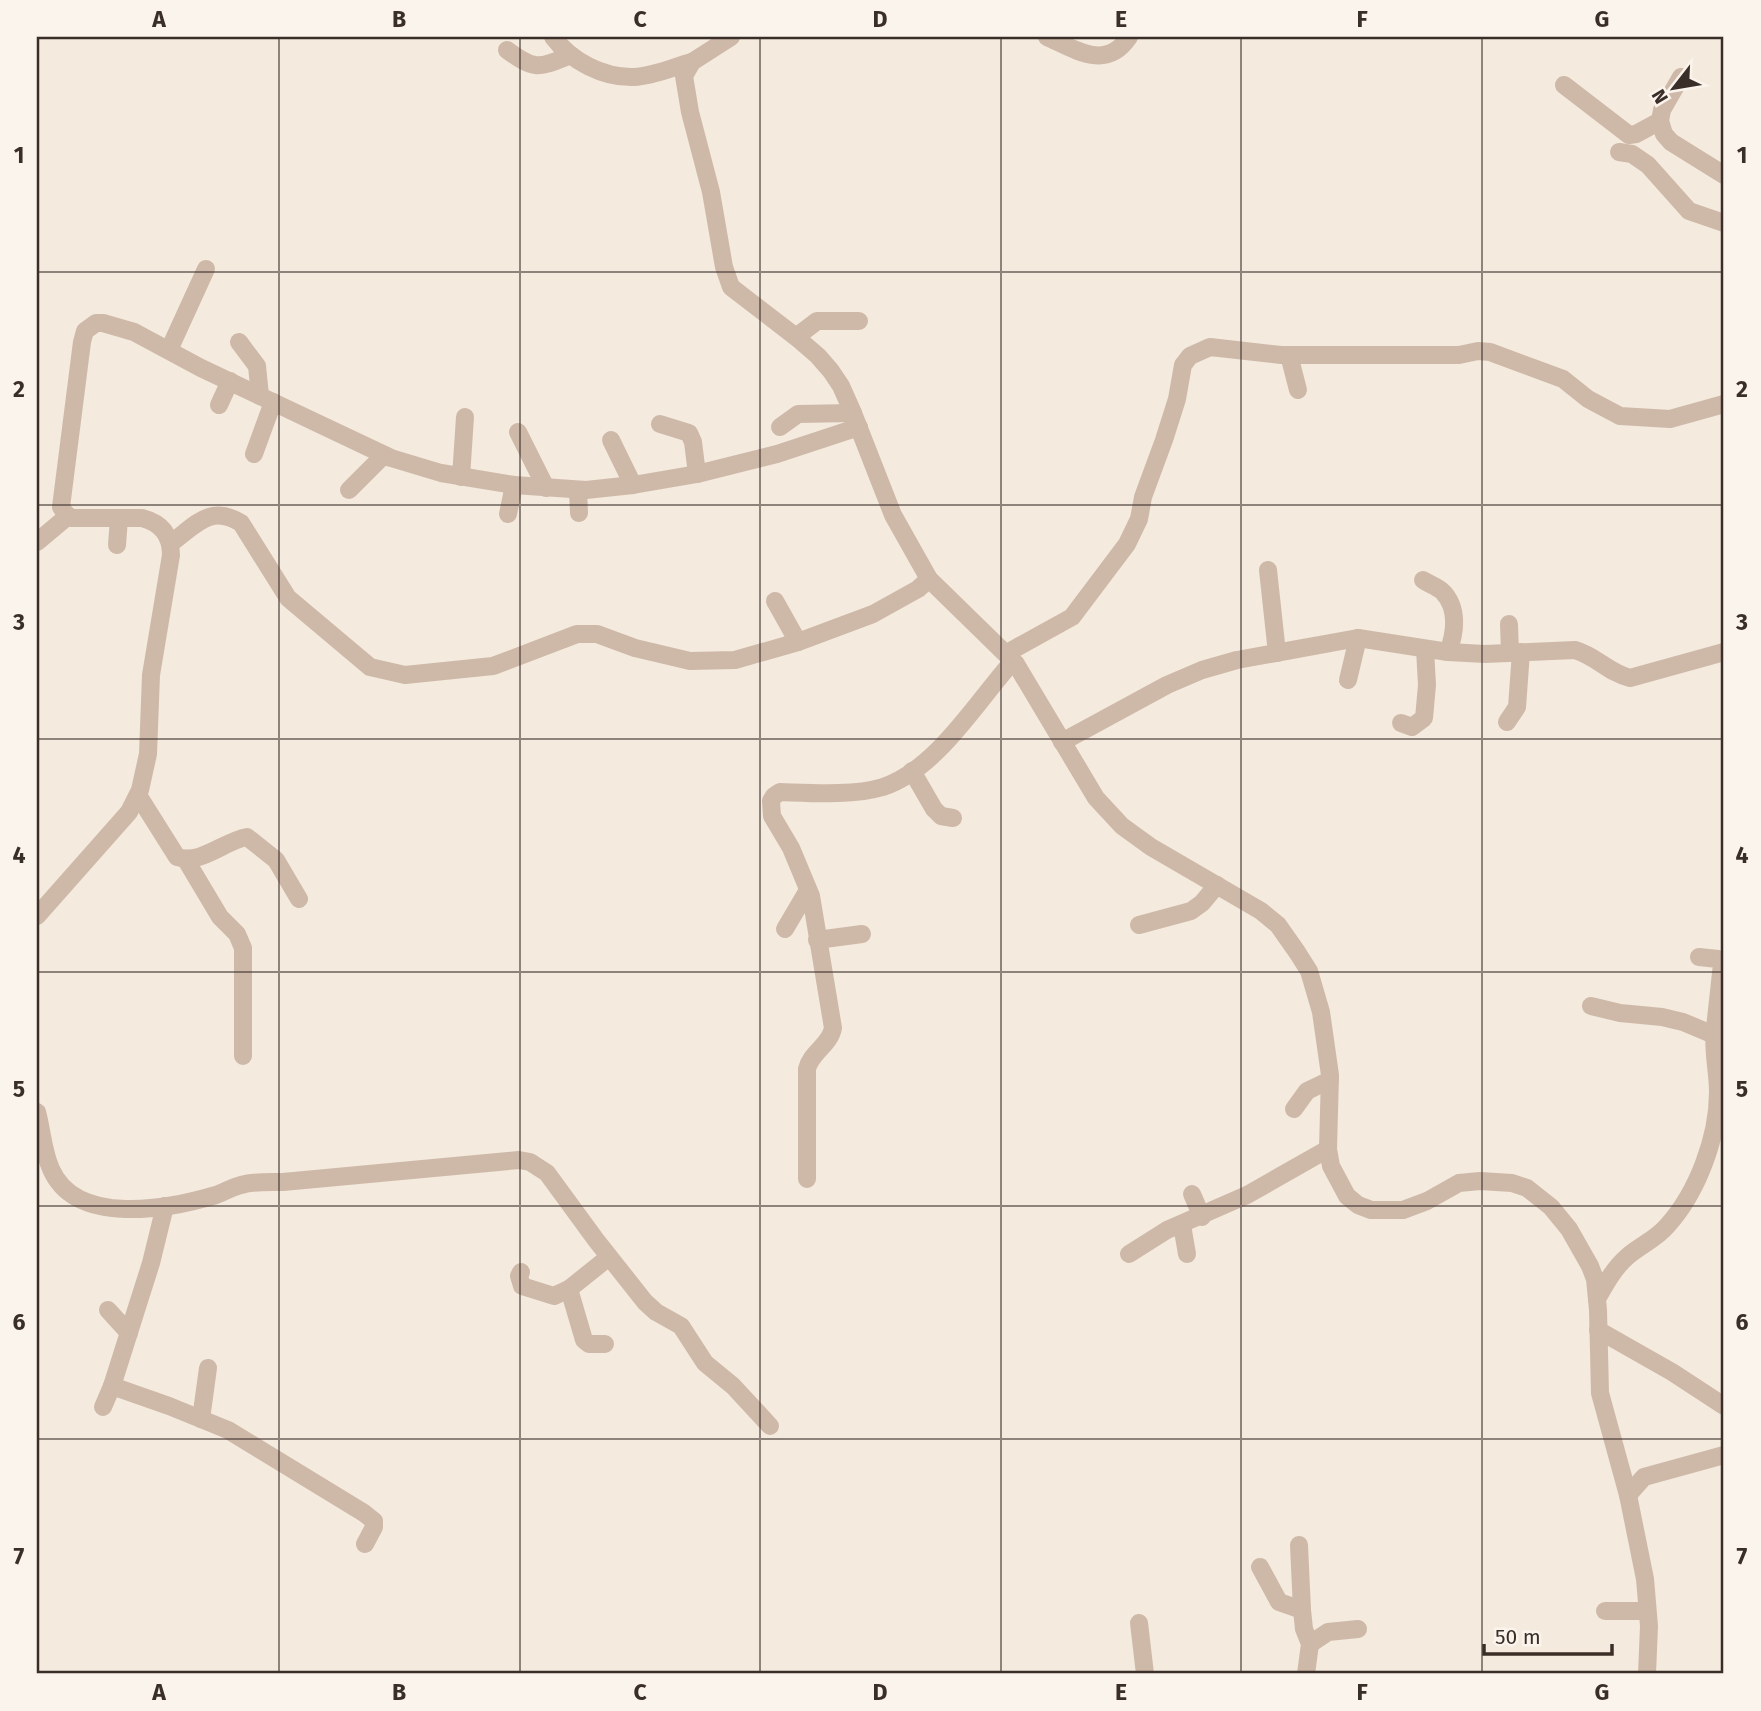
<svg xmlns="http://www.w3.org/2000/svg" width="1761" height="1711" viewBox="0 0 1761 1711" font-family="'Fira Sans',sans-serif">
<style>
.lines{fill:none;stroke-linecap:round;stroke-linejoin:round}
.minor{stroke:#ceb9a9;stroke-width:18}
.grid{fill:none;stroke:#3a2e29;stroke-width:2;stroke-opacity:0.55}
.neatline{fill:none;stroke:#3a2e29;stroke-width:2.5}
.grid-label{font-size:23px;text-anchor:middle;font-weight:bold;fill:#3a2e29}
</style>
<rect width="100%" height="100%" fill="#f4eade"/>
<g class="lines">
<g class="minor">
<path d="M553,37c18,24 50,41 81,40 20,-1 39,-10 58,-15"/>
<path d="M731,37l-39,25 -8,14 6,36 21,80 13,75 7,20 65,50 22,19 13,15 10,15 12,27 40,102 36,64 87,85 80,134 26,28 29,21 110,64 17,14 19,27 12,19 12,41 9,63 -2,74 3,17 16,30 11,9 13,5h32l24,-9 32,-18 21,-2 32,2 15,5 24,19 18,22 21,37 5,13 3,31 2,83 28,102 17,84 4,47 -2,48"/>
<path d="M1047,37c29,13 59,34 82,0"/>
<path d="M507,50c28,21 32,18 64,5"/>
<path d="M1681,77l-19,33 -2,11 4,13 7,8 53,33"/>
<path d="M1564,85l65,50 7,-1 24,-13"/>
<path d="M1619,152l13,2 16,11 41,46 35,12"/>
<path d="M796,337l21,-16h42"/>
<path d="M239,342l18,24 3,30"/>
<path d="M169,350l37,-81"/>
<path d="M1289,355l9,35"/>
<path d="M219,405l11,-24"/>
<path d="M660,424l29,9 4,9 4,32"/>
<path d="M780,427l18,-13 55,-1"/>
<path d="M518,432l28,56"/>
<path d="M611,440l22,45"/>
<path d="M254,454l19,-52"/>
<path d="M461,477l4,-60"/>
<path d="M349,490l35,-35"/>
<path d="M578,490l1,23"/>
<path d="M508,514l6,-29"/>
<path d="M37,542l31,-26"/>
<path d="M171,543c25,-18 39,-39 70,-20l47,75 82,69 35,8 88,-9 84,-32h20l38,14 55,13 45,-1 63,-18 75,-28 45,-25 11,-10"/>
<path d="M117,545l2,-27"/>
<path d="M1268,570l9,83"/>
<path d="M1423,580c6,4 15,7 20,12 16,17 12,42 5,60"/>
<path d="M775,601l23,41"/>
<path d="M1509,624l1,29"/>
<path d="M1007,653l65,-36 55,-73 12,-25 4,-22 21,-57 13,-41 6,-34 7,-9 20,-9 71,8h178l19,-4 12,1 73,27 25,20 32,17 50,3 54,-15"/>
<path d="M1348,680l10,-42"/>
<path d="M1507,722l10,-15 4,-55"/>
<path d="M1401,723l11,4 12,-9 3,-33 -2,-36"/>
<path d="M1062,742l105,-57 35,-15 35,-10 121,-22 90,14 37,2 90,-4c21,6 34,23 55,28l94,-26"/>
<path d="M912,771l22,38 7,7 12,2"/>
<path d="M138,795l39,62c24,8 47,-16 70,-20l29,23 23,39"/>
<path d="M186,860l34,57 17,17 6,14v108"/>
<path d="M37,916l92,-104 11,-22 8,-36 3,-79 20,-120c0,-20 -10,-32 -29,-37h-71l-6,-5 -4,-6 21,-165 3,-11 11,-8h7l31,9 67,36 190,90 50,15 73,12 72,5 47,-5 64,-11 80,-20 82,-27"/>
<path d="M1139,925l52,-14 11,-8 15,-18"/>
<path d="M785,929l23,-39"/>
<path d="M817,940l45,-6"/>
<path d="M1699,957l19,2 4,5 -7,64"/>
<path d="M1591,1006l29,7 42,4 21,5 31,13"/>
<path d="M1294,1109l13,-18 23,-11"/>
<path d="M37,1112c5,18 6,40 14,57 25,58 118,40 165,26 9,-3 16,-8 25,-10 14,-4 28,-3 42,-3l236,-22 11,2 17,11 49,67 49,62 11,10 25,14 24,37 28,23 37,40"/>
<path d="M807,1179v-110c4,-17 23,-24 26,-41l-22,-132 -20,-48 -19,-32 -1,-15 3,-5 6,-4c31,1 73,4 103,-5 54,-18 94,-86 130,-126"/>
<path d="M1192,1194l10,23"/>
<path d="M165,1206l-14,57 -39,123 57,20 59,24 136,83 10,8v6l-9,17"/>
<path d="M1182,1225l5,29"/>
<path d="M1129,1254l38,-24 80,-35 81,-46"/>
<path d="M521,1272l-2,4 3,10 32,10 15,-7 40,-32"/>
<path d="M569,1289l15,51 5,4h16"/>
<path d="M1597,1299c9,-16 17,-31 31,-43 13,-11 28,-17 39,-30 30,-33 51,-88 51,-134 0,-21 -6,-43 -3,-64l9,-3"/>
<path d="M108,1310l21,23"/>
<path d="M1598,1330l74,42 52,34"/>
<path d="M103,1407l9,-21"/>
<path d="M201,1419l7,-51"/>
<path d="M1628,1495l16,-18 80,-22"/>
<path d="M1299,1545l3,65 2,19 6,15 -4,30"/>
<path d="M1260,1567l19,35 23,8"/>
<path d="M1605,1611h42"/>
<path d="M1139,1623l6,51"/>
<path d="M1310,1644l18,-12 30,-3"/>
</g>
</g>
<path class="grid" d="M279,37v1637M520,37v1637M760,37v1637M1001,37v1637M1241,37v1637M1482,37v1637M37,272h1687M37,505h1687M37,739h1687M37,972h1687M37,1206h1687M37,1439h1687"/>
<rect width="1761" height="1711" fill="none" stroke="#fbf4ec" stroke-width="77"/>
<g transform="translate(1674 88) rotate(239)" stroke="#fbf4ec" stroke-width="5" paint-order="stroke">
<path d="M0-5L12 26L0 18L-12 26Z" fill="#3a2e29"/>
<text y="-10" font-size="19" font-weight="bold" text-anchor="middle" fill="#3a2e29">N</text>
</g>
<path d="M1484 1644v10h128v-10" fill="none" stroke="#3a2e29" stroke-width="3.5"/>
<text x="1495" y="1644" font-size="21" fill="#3a2e29" stroke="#fbf4ec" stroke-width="5" paint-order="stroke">50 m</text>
<rect x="38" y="38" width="1684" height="1634" class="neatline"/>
<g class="grid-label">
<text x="159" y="27">A</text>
<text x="399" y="27">B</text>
<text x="640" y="27">C</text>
<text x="880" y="27">D</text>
<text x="1121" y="27">E</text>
<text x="1362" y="27">F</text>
<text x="1602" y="27">G</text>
<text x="19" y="163">1</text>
<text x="1742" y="163">1</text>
<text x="19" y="397">2</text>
<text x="1742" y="397">2</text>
<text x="19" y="630">3</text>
<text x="1742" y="630">3</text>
<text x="19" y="863">4</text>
<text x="1742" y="863">4</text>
<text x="19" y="1097">5</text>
<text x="1742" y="1097">5</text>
<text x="19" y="1330">6</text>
<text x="1742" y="1330">6</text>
<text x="19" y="1564">7</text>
<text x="1742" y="1564">7</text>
<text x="159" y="1700">A</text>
<text x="399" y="1700">B</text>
<text x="640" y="1700">C</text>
<text x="880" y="1700">D</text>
<text x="1121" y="1700">E</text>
<text x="1362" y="1700">F</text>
<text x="1602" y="1700">G</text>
</g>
</svg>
